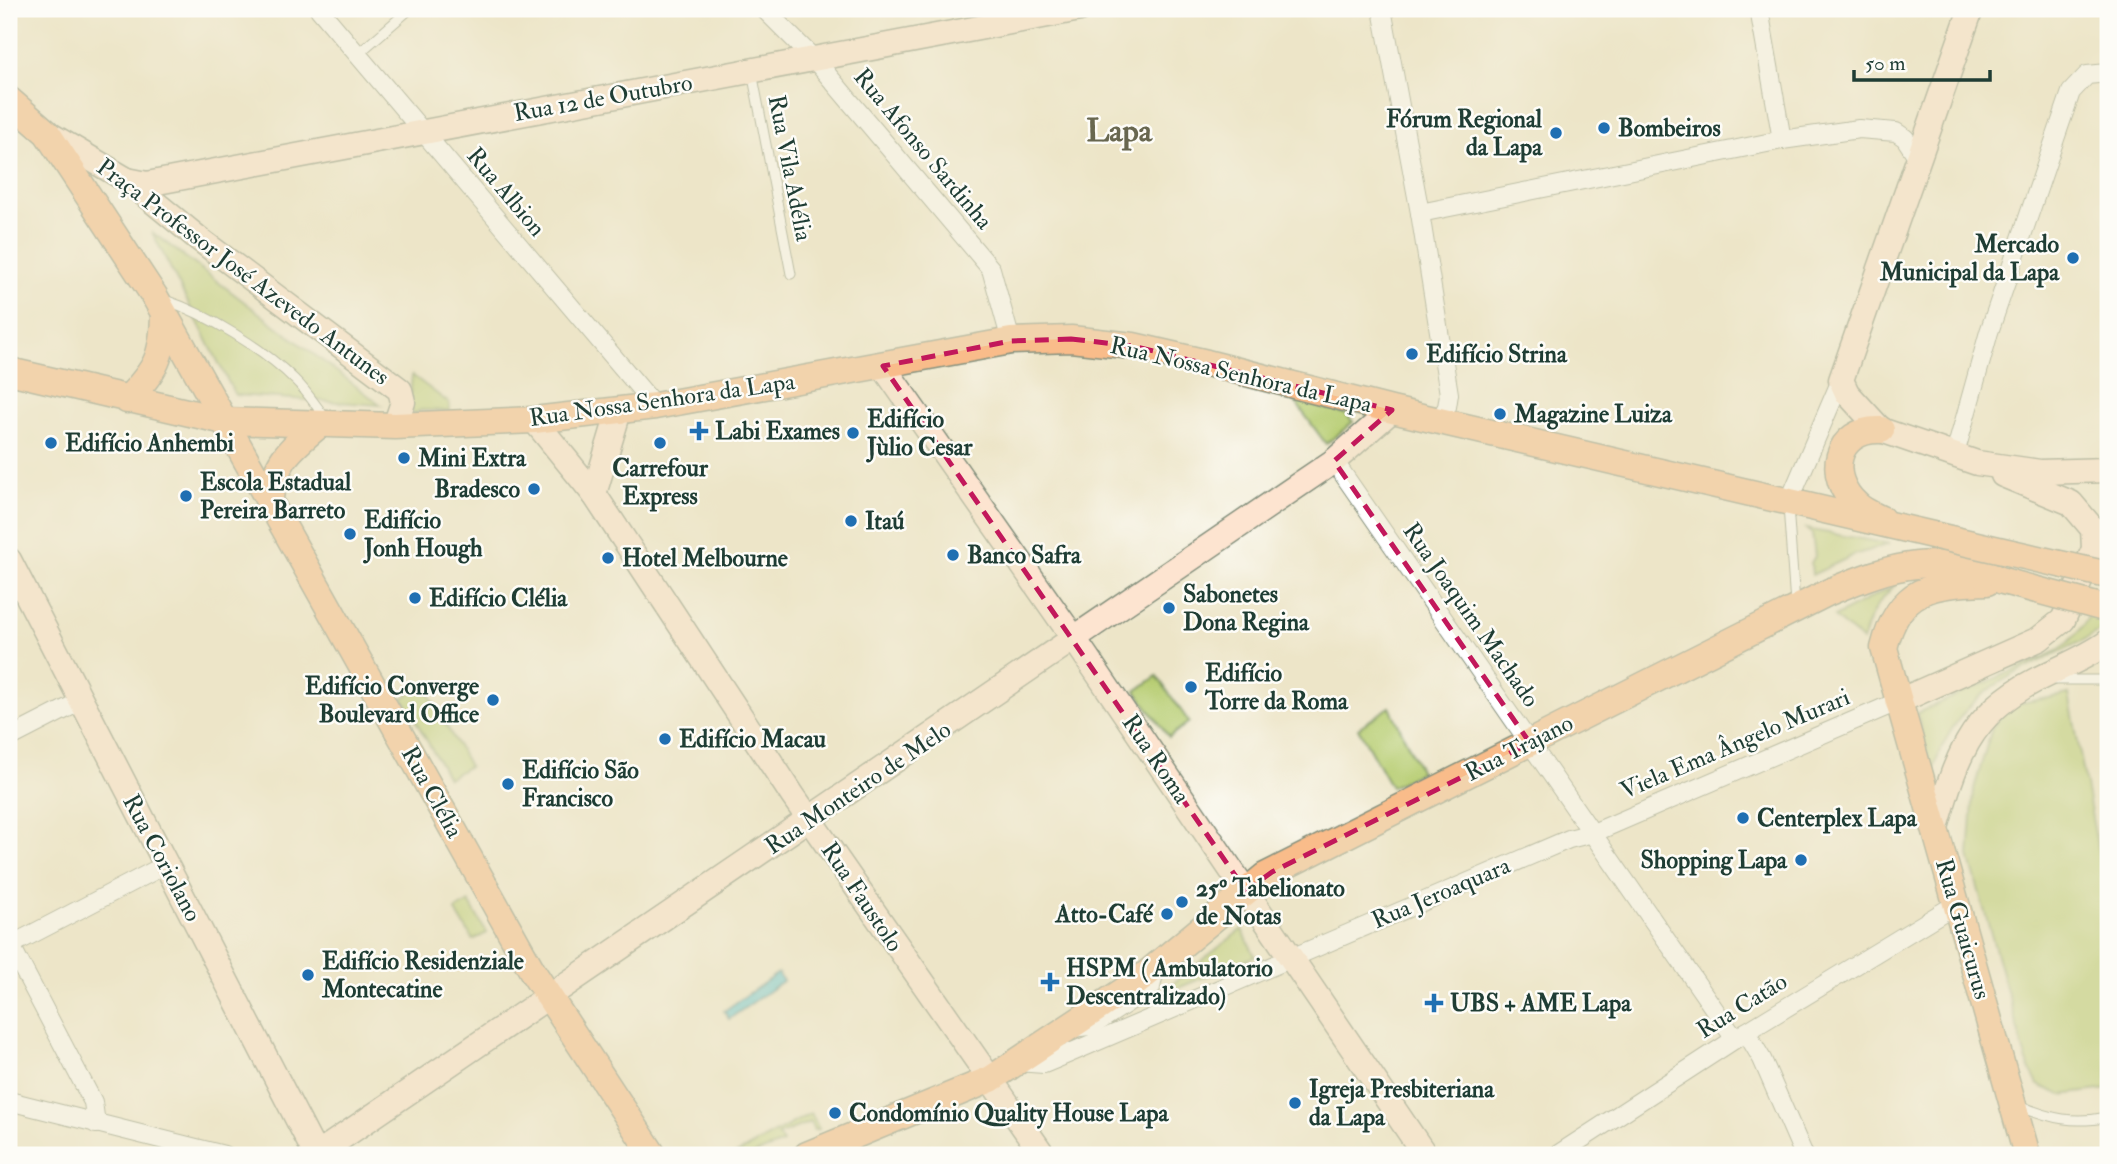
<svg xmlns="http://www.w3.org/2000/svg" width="2117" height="1164" viewBox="0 0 2117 1164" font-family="'IM FELL Double Pica',serif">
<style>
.green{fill:#b7cd72;stroke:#6b8553;stroke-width:2}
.water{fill:#59c3d4;stroke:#3c8084;stroke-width:2}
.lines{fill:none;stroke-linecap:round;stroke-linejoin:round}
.lane-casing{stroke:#86917e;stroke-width:11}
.street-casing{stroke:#86917e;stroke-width:20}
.secondary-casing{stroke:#86917e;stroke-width:27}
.primary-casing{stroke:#86917e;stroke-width:29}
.lane{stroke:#fff;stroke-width:9}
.street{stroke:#fff;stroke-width:18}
.secondary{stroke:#fde4d0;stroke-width:24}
.primary{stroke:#f9bc8a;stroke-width:26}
.primary-bridge-casing{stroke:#86917e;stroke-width:29;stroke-linecap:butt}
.primary-bridge{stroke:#f9bc8a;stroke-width:26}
.marked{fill:none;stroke:#c2185b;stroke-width:5;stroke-dasharray:14 9;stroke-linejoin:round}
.poi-dot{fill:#1f6fb2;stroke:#fdfcf7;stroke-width:2.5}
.labels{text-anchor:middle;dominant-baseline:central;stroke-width:5;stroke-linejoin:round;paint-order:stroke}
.street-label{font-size:24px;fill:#1f3d34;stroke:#fdfcf7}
.poi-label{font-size:24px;font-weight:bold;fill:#1f3d34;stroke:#fdfcf7;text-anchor:start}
.district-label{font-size:32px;font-weight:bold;fill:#68674f;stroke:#fdfcf7}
</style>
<rect width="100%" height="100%" fill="#fdfcf7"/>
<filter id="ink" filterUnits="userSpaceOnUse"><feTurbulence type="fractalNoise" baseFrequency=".0143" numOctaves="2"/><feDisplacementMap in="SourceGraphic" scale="14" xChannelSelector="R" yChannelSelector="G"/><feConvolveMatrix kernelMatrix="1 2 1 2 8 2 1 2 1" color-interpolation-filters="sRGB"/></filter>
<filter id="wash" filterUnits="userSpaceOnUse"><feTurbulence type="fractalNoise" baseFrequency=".00686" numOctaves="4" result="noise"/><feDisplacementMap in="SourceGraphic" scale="28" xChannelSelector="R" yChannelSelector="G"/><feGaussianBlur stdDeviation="1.57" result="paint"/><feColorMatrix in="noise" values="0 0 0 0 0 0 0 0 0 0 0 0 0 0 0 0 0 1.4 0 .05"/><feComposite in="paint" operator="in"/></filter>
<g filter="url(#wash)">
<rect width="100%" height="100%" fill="#ede5c8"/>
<g class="green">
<path d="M152,232l229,173 -146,-10z"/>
<path d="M412,375l37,28 1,8 -29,-1 -7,4 -5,-6z"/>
<path d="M1294,400l52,14 7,8 -27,22z"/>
<path d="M1806,529l83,15 -35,11 -42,20 -1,-12 4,-7 -3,-22z"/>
<path d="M2108,557l-2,69c-15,12 -31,18 -47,26 -64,30 -105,49 -127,122l-15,-61 138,-61c38,-23 41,-56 53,-95z"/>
<path d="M1895,585c-17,17 -28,32 -32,56l-29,-24z"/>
<path d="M1157,676l32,46 -20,15 -33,-46z"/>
<path d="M424,685l45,81 -21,12 -45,-80z"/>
<path d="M2069,694l39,210v185l-47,6 -23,-10 -11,-23 -58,-206 5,-67 18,-61 18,-23z"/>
<path d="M1390,707l31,65 -30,15 -33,-59z"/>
<path d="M469,902l18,31 -14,7 -18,-30z"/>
<path d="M1242,929l13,27 -89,37 1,-5z"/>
<path d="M811,1113l8,16 -5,1 -4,-8 -32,13 5,8 -31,12h-17z"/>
</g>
<path class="water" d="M778,973l5,8 -54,38 -5,-8z"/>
</g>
<g filter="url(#ink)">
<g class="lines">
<g class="lane-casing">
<g id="lane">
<path d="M358,54l52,-45"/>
<path d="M752,72l39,202"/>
<path d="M165,300c42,14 99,49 130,80 12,11 21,26 31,39"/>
<path d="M1788,506l7,98"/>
<path d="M2051,680h57"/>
<path d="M2105,681l3,21"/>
<path d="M1077,1032l17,-2 61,-40 4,-18"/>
<path d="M2019,1105c32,14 55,19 89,12"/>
</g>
</g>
<g class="street-casing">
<g id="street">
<path d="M319,9l336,397"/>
<path d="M764,9l51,51 176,209 20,72"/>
<path d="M1382,9l38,204 29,181 -2,13 -8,14"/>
<path d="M1759,9l23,131"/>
<path d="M1420,213l362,-73 77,-11 37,3 9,6 15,23"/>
<path d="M1955,454l34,-122 82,-240 16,-17 21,-2"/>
<path d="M1334,461l401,578"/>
<path d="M1788,504l53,-124"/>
<path d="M9,738l72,-37"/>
<path d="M9,942l84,160 3,22"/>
<path d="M11,945l154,-80"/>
<path d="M1746,1032l16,27 42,96"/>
<path d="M1017,1062l27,2 12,-5 513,-220 24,-6 304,-131"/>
<path d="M9,1101l215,54"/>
<path d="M1557,1155l189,-123 210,-128"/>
</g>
</g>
<g class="secondary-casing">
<g id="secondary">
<path d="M1971,9l-130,371 6,13 34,37 96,33 63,9 68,-2"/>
<path d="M47,133l80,47 72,59 201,151 3,12 -8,24"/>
<path d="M127,180l20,4 933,-175"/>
<path d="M883,366l192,274 350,515"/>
<path d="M534,420l60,74 199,302 250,359"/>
<path d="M594,494l25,-83"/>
<path d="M9,560l307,595"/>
<path d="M1897,702l142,-63 24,-19 31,-71 -1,-20 -22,-26 -68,-28"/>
<path d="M1935,831c20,-70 33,-116 101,-151 25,-13 50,-22 72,-38"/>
<path d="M316,1155l987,-673 31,-21 58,-51"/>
</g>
</g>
<g class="primary-casing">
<g id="primary">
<path d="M9,100l38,33 108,164 379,677 119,181"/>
<path d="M9,371l216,50 170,5 139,-6 121,-14 356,-65 60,-2 62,7 74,17 185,47 545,126"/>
<path d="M127,400c29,-31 36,-42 37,-85"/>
<path d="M269,504c5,-41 18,-53 50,-79"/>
<path d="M1881,519c-8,-4 -18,-8 -24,-14 -32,-28 -22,-77 24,-75"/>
<path d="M1987,582c-56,2 -88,5 -103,66l143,507"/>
<path d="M807,1155l184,-76 146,-97 128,-106 564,-284c67,-28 105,-40 174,-11"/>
</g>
</g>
<use href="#lane" class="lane"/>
<use href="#street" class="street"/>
<use href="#secondary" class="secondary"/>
<use href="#primary" class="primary"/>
<g class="primary-bridge-casing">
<g id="primary-bridge">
<path d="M1937,536l171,39"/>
<path d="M2003,581l105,28"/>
</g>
</g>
<use href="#primary-bridge" class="primary-bridge"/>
</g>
</g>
<path d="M0 0H2117V1164H0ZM1071,339l62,7 259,64 -58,51 196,282 -258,129 -26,19 -363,-525 128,-25z" fill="#ede5c8" fill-opacity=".55" fill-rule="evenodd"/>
<path class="marked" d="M1071,339l62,7 259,64 -58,51 196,282 -258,129 -26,19 -363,-525 128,-25z"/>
<g class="poi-dot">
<circle cx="1604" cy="128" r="7"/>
<circle cx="1556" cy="133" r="7"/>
<circle cx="2073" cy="258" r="7"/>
<circle cx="1412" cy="354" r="7"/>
<circle cx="1500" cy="414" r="7"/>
<path d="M695.5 420.5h7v7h7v7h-7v7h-7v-7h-7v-7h7z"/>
<circle cx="853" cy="433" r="7"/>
<circle cx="51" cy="443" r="7"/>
<circle cx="660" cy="443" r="7"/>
<circle cx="404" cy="458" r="7"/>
<circle cx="534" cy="489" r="7"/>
<circle cx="186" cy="496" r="7"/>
<circle cx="851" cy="521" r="7"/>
<circle cx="350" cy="534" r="7"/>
<circle cx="953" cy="555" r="7"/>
<circle cx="608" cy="558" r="7"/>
<circle cx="415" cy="598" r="7"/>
<circle cx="1169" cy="608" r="7"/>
<circle cx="1191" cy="687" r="7"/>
<circle cx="493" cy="700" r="7"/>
<circle cx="665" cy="739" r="7"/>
<circle cx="508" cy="784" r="7"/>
<circle cx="1743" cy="818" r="7"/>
<circle cx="1801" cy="860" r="7"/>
<circle cx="1182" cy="902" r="7"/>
<circle cx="1167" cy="914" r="7"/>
<circle cx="308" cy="975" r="7"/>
<path d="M1046.5 971.5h7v7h7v7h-7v7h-7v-7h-7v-7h7z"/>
<path d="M1430.5 992.5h7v7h7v7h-7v7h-7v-7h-7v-7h7z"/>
<circle cx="1295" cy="1103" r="7"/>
<circle cx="835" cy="1113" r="7"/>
</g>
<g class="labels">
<g class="street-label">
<text transform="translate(603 98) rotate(-10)">Rua 12 de Outubro</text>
<text transform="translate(923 149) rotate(50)">Rua Afonso Sardinha</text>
<text transform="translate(790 168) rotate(79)">Rua Vila Adélia</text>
<text transform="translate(506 192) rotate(50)">Rua Albion</text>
<text transform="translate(243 272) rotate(37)">Praça Professor José Azevedo Antunes</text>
<text transform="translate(1241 375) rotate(13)">Rua Nossa Senhora da Lapa</text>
<text transform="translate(662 400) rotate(-8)">Rua Nossa Senhora da Lapa</text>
<text transform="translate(1471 615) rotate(55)">Rua Joaquim Machado</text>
<text transform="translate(1735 744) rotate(-23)">Viela Ema Ângelo Murari</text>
<text transform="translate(1519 748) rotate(-27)">Rua Trajano</text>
<text transform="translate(1156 759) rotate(56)">Rua Roma</text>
<text transform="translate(858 788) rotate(-34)">Rua Monteiro de Melo</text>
<text transform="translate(432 792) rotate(61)">Rua Clélia</text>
<text transform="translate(162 858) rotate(62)">Rua Coriolano</text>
<text transform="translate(1441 893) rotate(-23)">Rua Jeroaquara</text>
<text transform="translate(862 897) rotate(56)">Rua Faustolo</text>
<text transform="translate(1963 929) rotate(74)">Rua Guaicurus</text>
<text transform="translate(1742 1006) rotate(-32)">Rua Catão</text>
</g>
<g class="poi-label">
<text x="1542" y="119" text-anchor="end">Fórum Regional<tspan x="1542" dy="28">da Lapa</tspan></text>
<text x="1618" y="128">Bombeiros</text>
<text x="2059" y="244" text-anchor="end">Mercado<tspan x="2059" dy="28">Municipal da Lapa</tspan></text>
<text x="1426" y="354">Edifício Strina</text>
<text x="1514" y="414">Magazine Luiza</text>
<text x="867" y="419">Edifício<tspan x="867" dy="28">Jùlio Cesar</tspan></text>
<text x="715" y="431">Labi Exames</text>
<text x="65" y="443">Edifício Anhembi</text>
<text x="418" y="458">Mini Extra</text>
<text x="660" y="468" text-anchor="middle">Carrefour<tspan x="660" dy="28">Express</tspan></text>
<text x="200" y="482">Escola Estadual<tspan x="200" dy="28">Pereira Barreto</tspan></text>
<text x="520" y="489" text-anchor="end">Bradesco</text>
<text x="364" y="520">Edifício<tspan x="364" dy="28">Jonh Hough</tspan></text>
<text x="865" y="521">Itaú</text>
<text x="967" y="555">Banco Safra</text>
<text x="622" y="558">Hotel Melbourne</text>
<text x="1183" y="594">Sabonetes<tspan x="1183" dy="28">Dona Regina</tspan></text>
<text x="429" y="598">Edifício Clélia</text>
<text x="1205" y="673">Edifício<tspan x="1205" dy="28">Torre da Roma</tspan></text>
<text x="479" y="686" text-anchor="end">Edifício Converge<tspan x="479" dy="28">Boulevard Office</tspan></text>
<text x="679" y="739">Edifício Macau</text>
<text x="522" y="770">Edifício São<tspan x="522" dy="28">Francisco</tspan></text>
<text x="1757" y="818">Centerplex Lapa</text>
<text x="1787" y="860" text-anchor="end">Shopping Lapa</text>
<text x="1196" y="888">25º Tabelionato<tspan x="1196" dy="28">de Notas</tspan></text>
<text x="1153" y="914" text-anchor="end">Atto-Café</text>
<text x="322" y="961">Edifício Residenziale<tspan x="322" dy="28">Montecatine</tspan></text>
<text x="1066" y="968">HSPM ( Ambulatorio<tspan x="1066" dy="28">Descentralizado)</tspan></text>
<text x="1450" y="1003">UBS + AME Lapa</text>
<text x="1309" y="1089">Igreja Presbiteriana<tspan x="1309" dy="28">da Lapa</tspan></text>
<text x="849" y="1113">Condomínio Quality House Lapa</text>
</g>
<g class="district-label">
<text x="1119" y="131">Lapa</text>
</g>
</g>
<rect width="2117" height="1164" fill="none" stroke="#fdfcf7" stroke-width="35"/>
<path d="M1854 70v10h136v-10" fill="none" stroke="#1f3d34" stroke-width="3.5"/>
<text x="1865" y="70" font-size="21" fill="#1f3d34" stroke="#fdfcf7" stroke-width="5" paint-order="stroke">50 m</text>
</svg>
